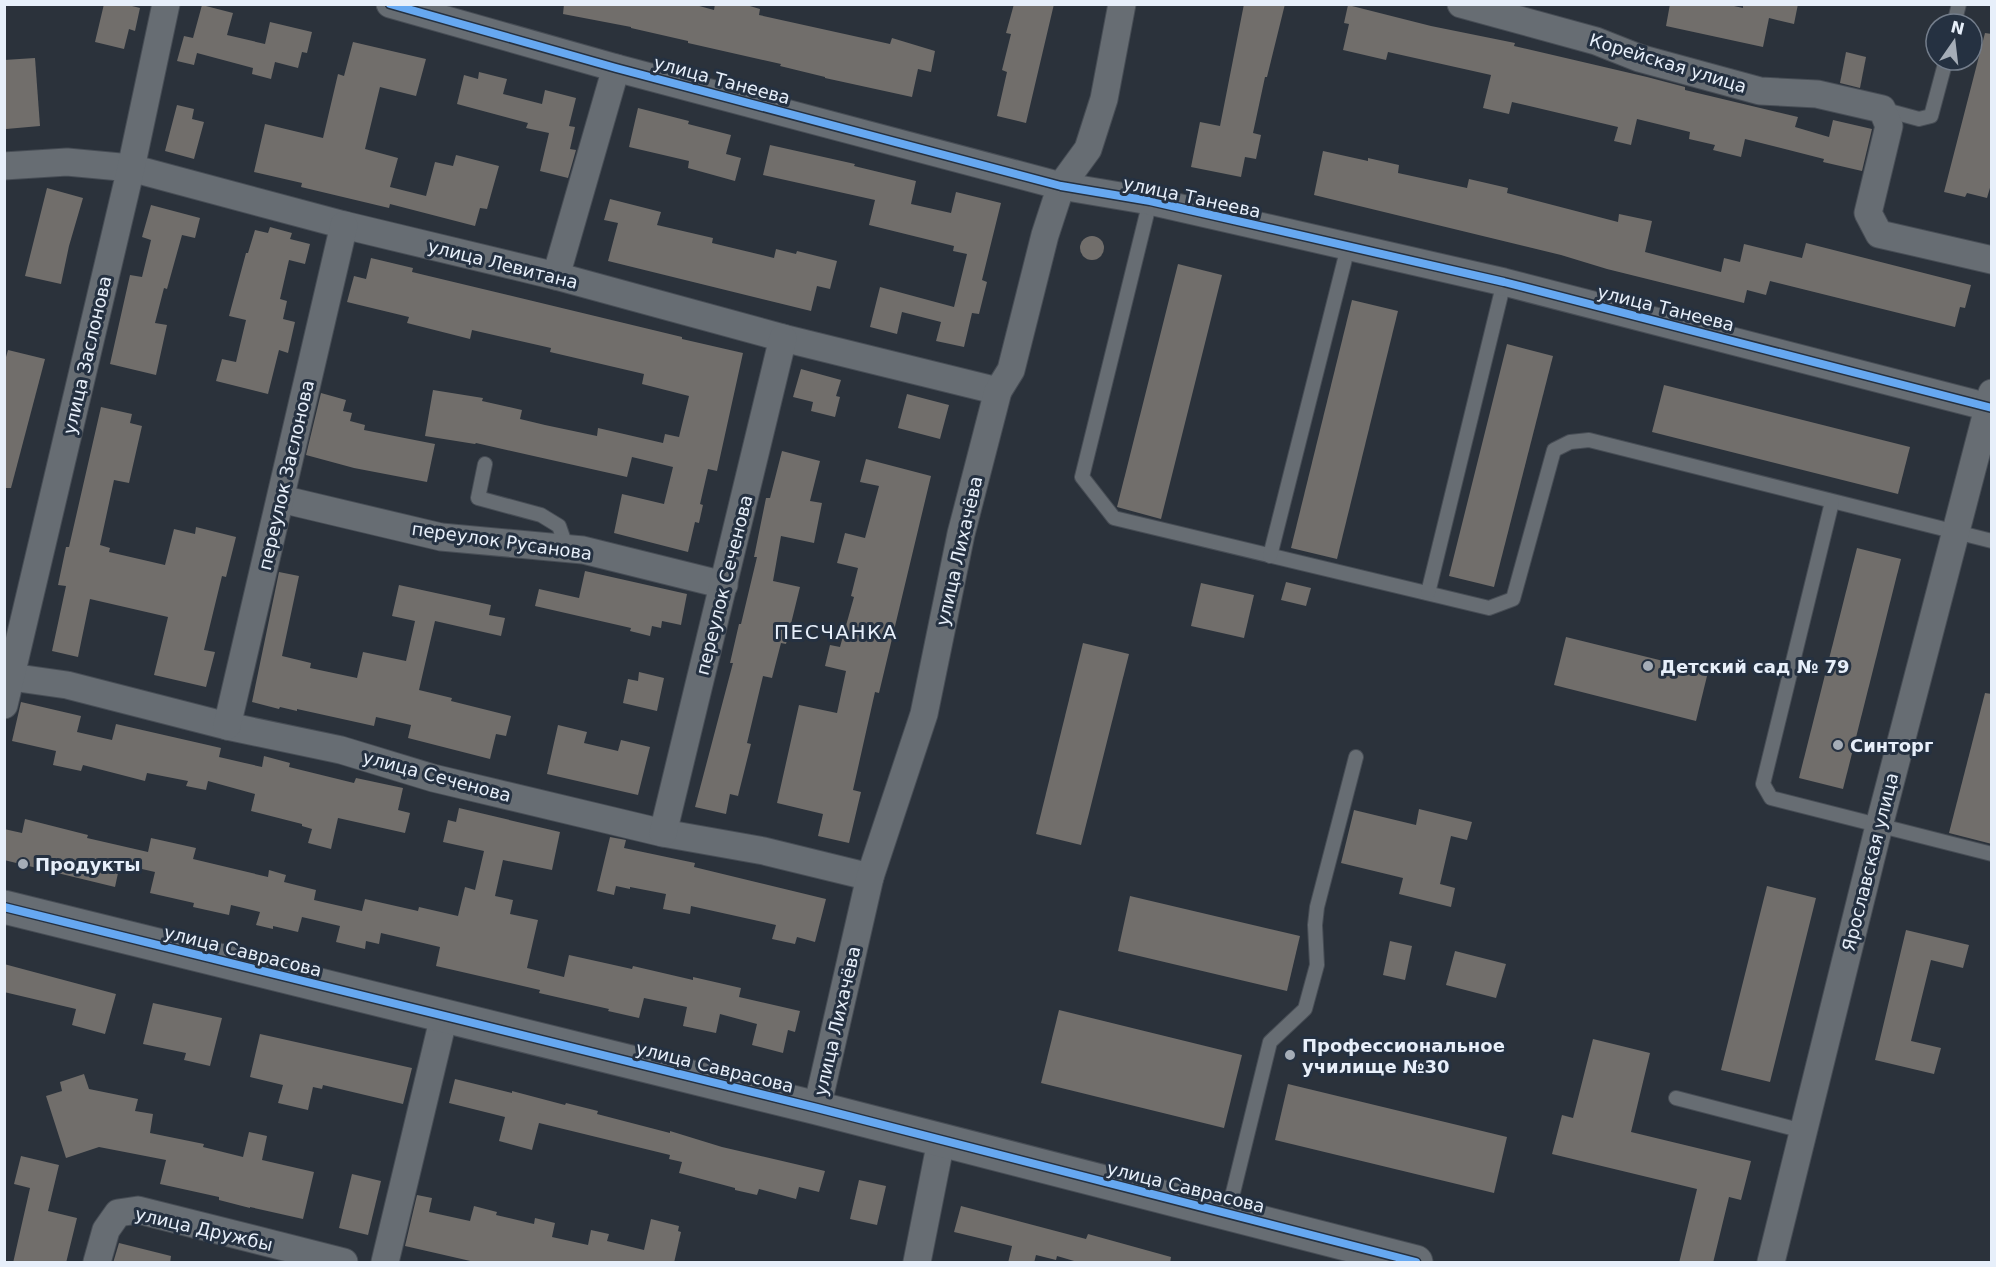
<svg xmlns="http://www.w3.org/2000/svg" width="1996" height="1267" viewBox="0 0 1996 1267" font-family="'DejaVu Sans',sans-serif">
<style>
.building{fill:#716e6b}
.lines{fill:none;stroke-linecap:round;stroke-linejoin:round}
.lane-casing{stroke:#474d55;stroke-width:16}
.street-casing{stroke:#474d55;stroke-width:29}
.secondary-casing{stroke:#474d55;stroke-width:35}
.lane{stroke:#676d73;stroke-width:14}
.street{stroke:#676d73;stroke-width:27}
.secondary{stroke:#676d73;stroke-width:33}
.cycleway-casing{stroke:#253141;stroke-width:11}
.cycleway{stroke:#66a8f1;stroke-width:8}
.poi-dot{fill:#a5adb7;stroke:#253141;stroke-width:2}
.labels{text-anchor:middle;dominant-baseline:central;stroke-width:6;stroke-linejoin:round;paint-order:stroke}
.street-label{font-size:18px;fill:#e7effa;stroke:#253141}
.poi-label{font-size:18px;font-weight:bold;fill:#e7effa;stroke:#253141;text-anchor:start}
.neighbourhood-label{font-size:20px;letter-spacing:1.5px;fill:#e7effa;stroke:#253141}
</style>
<rect width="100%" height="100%" fill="#2b323b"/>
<g class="building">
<path d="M104,4h20l16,4 -5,23 -6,-2 -5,20 -29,-7z"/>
<path d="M564,4h128l22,6 1,-6h28l17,5 -1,6 131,29 2,-6 43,13 -4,21 -13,-3 -6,28 -87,-19v-1l-45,-11 1,-2 -93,-21v-2l-57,-13v-1l-68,-13z"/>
<path d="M1014,4h40l-28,119 -29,-7 10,-44 -5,-2 9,-36 -5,-1z"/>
<path d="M1244,4h41l-18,73h-2l-12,56 8,2 -5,24 -11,-2 -4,20 -50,-10 9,-45 20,4z"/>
<path d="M1670,4h55l18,4v-4h55l-4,20 -25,-6 -6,29 -97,-21z"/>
<path d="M202,5l31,8 -6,22 38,9 5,-22 42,10 -5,21 -5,-1 -4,16 -23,-6 -4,17 -19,-5 1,-6 -56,-15 -3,12 -17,-4 7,-25 9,2z"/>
<path d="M1348,5l83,21 84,17 -1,3 133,31 38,10v3l113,27 -3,10 34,10 4,-17 39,9 -10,42 -39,-9 1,-3 -79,-20 -4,18 -28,-7 2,-5 -26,-6 1,-7 -53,-13 -6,26 -17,-4 4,-14 -106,-25 -3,12 -26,-6 8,-33 -103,-23 -2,8 -43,-10 6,-26 -5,-1z"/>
<path d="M1985,33l7,1v147l-5,17 -20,-5 -2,4 -21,-5z"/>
<path d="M353,42l73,17 -10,37 -36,-9 -15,62 33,9 -8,29 36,9 9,-34 18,4 3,-11 43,11 -12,43 -7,-1 -5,18 -85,-22 -1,4 -88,-21 1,-4 -48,-11 11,-48 58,14 15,-64 6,2z"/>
<path d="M1846,52l20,5 -6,31 -20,-5z"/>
<path d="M35,58l5,68 -34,3 -2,-69z"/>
<path d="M479,72l28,7 -4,15 39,10 3,-14 31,8 -7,28 6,1 -5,22 6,1 -8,28 -28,-7 9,-38 -23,-5 2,-5 -71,-19 7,-29 14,4z"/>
<path d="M177,105l17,4 -2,10 12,3 -10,37 -29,-8z"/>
<path d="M638,108l51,13 -1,3 43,11 -5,19 15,4 -6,23 -47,-13 1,-7 -60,-14z"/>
<path d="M770,145l85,19 -1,2 62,15 -5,23 40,9 5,-21 45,11 -19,77 5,2 -8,32 -7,-1 -8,34 -28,-6 5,-19 -39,-10 -5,22 -27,-7 10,-40 74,20 13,-53 -14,-3 1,-5 -85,-21 6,-25 -112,-25z"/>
<path d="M1323,151l45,10v-3l31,7 -1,8 69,15 2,-9 39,9 -1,5 111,29 1,-8 33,7 -7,31 76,20 3,-14 16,4 4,-18 58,14 4,-15 165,42 -6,23 -5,-1 -5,20 -185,-46 -4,14 -19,-5 -3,13 -137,-34 -46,-14 -247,-60z"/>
<path d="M47,188l36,10 -14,48 -8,38 -36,-8z"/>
<path d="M610,199l51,13 -4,13 56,13 -1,5 62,15 2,-9 20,5 1,-3 40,10 -7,28 -13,-3 -6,25 -203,-50 10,-38 -14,-3z"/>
<path d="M151,205l49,13 -5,20 -13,-3 -15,54 -3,-1 -9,35 12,2 -11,50 -46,-11 20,-89 12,2 9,-37 -9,-3z"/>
<path d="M270,227l22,6 -2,6 20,5 -5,20 -16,-4 -9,39 7,2 -4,18 12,3 -7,31 -9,-3 -11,44 -52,-13 6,-22 14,3 10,-42 -17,-4 17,-63h2l7,-23 13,3z"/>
<circle cx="1092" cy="248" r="12"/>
<path d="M371,258l42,10 -1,4 270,65v2l61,14 -26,118 -9,-2 -8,35 3,1 -4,18 -4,-1 -7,30 -74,-19 8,-39 42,10 9,-37 -41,-10 -5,20 -151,-34 -1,1 -50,-8 8,-46 50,8 -1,3 40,9 -2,9 25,6 52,11 1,-8 65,15 2,-9 14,3 10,-41 -47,-12 2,-10 -94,-22 1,-4 -79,-18 -2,9 -63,-16 2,-6 -62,-15 7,-26 12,3z"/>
<path d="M1178,264l44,11 -61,244 -44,-12z"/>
<path d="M1352,300l46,11 -61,248 -46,-11z"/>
<path d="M1507,344l46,12 -59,231 -45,-11z"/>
<path d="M8,350l37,9 -34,129h-7v-124z"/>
<path d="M801,369l40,11 -5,16 4,1 -5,20 -24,-6 2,-9 -20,-5z"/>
<path d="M1664,385l246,62 -12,47 -246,-62z"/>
<path d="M321,393l25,7 -3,11 9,2 -2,8 15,4 -1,5 71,14 -8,38 -73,-14 -48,-13z"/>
<path d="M907,394l42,11 -9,34 -42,-11z"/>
<path d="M101,407l31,7 -2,9 12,3 -13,57 -15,-3 -14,65 10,3 -1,4 56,13 9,-36 21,5 1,-7 40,10 -10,40 -4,-1 -18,74 11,2 -9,35 -52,-12 14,-58 -78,-18 -12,58 -26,-6 14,-65 -8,-1 8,-38h3z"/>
<path d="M782,451l38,10 -10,40 12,2 -8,40 -33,-7 -8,45 27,6 -14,57 -5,-1 -9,35 -9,-2 -16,67 4,1 -13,52 -8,-2 -4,20 -31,-7 38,-144h-3l9,-39h2l16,-67h-3l12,-59h4z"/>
<path d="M866,459l65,17 -52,217 -4,-1 -22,98 8,2 -12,51 -31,-7 5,-22 -46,-11 22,-98 38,8 9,-42 -21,-5 5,-21 10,2 14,-50 -3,-1 7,-28 -21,-5 8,-30 20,5 14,-52 -19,-4z"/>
<path d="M1857,548l44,11 -58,230 -44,-11z"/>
<path d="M585,571l102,23 -6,31 -19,-4 -1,7 -9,-2 -2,10 -20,-5 1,-3 -96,-22 4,-17 40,9z"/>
<path d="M279,572l20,4 -17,80 29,7 -1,5 47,10 6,-26 43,9 9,-40 -23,-5 7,-31 92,20 -2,10 16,3 -4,18 -66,-15 -16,69 33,8 -1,3 60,15 -5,20 -10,-2 -6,25 -82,-21 3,-13 -35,-8 -2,9 -77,-17v2l-17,-4 -1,2 -27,-7z"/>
<path d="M1286,582l25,6 -5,18 -25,-6z"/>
<path d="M1201,583l53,12 -10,43 -53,-12z"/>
<path d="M1566,637l142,35 -12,49 -142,-36z"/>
<path d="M1083,643l46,11 -48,191 -45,-11z"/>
<path d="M639,672l25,6 -7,33 -34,-8 5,-24 10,2z"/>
<path d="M1985,693l7,1v150l-43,-11z"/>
<path d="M21,702l60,14 -4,16 35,8 4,-16 105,24 -2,9 43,10 2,-11 26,7 -1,4 65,16 2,-5 47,10 -5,22 12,3 -5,20 -67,-15 -7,31 -23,-6 4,-14 -10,-3v-2l-51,-13 4,-17 -47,-13 -2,9 -20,-4 2,-5 -41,-8 -2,8 -62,-16 -2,6 -28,-6 3,-14 -44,-10z"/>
<path d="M558,725l29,7 -3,11 34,8 3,-11 29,7 -12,48 -91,-21z"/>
<path d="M459,808l101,24 -8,38 -49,-10 -8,36 18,4 -3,14 28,6 -11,48 37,9 5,-22 63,14 1,-3 60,14v-3l48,11 -2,9 61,14 -5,21 -7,-2 -5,23 -31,-8 5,-21 -37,-10 -4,19 -33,-7 4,-19 -43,-9 -5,20 -31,-7 1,-2 -70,-16 1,-3 -104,-24 4,-19 -59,-14 -2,11 -13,-3 -1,8 -29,-7 4,-16 -38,-9 -4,15 -25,-6v3l-17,-4 4,-13 -29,-7 -2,10 -36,-8 1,-4 -44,-10 5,-21 -35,-8 -5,23 -111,-27v-31l18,4 3,-14 63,16 -1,3 61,14 3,-14 45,10 -3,11 75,18 1,-7 17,5 -2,7 32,8 -2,10 48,11 3,-12 53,12 1,-4 39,9 7,-29 10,3 9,-39 -41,-9 5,-22 8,2z"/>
<path d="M1419,809l53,13 -5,18 -16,-4 -11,48 15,4 -4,19 -52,-13 4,-16 -62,-15 13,-53 62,15z"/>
<path d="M610,837l16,3 -2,8 71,15 -1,4 132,32 -11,43 -18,-5 -2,7 -23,-5 4,-14 -85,-19 -1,8 -27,-5 3,-15 -36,-7v2l-14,-3 -2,9 -17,-4z"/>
<path d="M1767,886l49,12 -46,184 -49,-12z"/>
<path d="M1130,896l170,40 -13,55 -169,-40z"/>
<path d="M1906,930l63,15 -6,23 -32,-8 -20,81 30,7 -7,26 -59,-14z"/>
<path d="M1390,941l22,5 -7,34 -22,-5z"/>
<path d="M1455,951l51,13 -10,34 -50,-13z"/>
<path d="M4,964l112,30 -11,40 -33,-9 4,-16 -72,-17z"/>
<path d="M153,1003l69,15 -12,48 -26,-6 2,-7 -43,-9z"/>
<path d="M1059,1010l183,45 -18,73 -183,-45z"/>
<path d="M260,1034l152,34 -9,36 -80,-19 -1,4 -9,-2 -5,23 -30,-7 5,-18 -33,-8z"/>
<path d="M1593,1039l57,14 -19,79 120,29 -10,39 -12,-3 -16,66h-34l18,-74 -145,-35 10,-39 11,3z"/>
<path d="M84,1074l5,15 49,10 -3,12 18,3 -3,19 54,11 -1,3 40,10 6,-25 18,4 -5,24 52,12 -11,47 -53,-12v1l-31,-8v-3l-59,-13 6,-24 -67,-13 -33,11 -20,-62 16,-5 -2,-9z"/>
<path d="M455,1079l57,14v-2l53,14 1,-2 32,8 -1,3 73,19v-2l52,16 103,24 -6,21 -20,-5 -3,12 -37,-10 -2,6 -22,-5v-2l-56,-15 3,-11 -13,-3 1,-4 -131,-32 -7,27 -33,-9 6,-24 -56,-14z"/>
<path d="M1288,1084l219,53 -13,56 -219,-53z"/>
<path d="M21,1156l38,9 -11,46 29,7 -11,45h-53l17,-75 -16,-4z"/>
<path d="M352,1174l29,7 -13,54 -29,-7z"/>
<path d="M859,1180l27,6 -9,39 -27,-6z"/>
<path d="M417,1195l15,3 -3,14 41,9 4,-15 23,6 -1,3 38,9 1,-6 20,5 -3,14 36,8 3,-15 18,4 -2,7 37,9 7,-31 28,7 -1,5 3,1 -7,31h-195l-74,-17z"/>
<path d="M961,1206l125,33 2,-5 83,23 -1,6h-89l-24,-7 -1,4 -20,-5 -2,8h-26l4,-17 -58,-14z"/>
<path d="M119,1243l52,13 -1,7h-57z"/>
</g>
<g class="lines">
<g class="lane-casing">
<g id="lane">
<path d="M1954,24l5,-20"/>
<path d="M1882,109l37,10 12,-3 15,-56"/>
<path d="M1150,201l-68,276 32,41 375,90 24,-9 41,-149 16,-8 19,-2 403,101"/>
<path d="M485,464l-7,34 63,17 18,11 8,23"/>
<path d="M1832,502l-69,282 8,14 221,56"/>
<path d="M1270,556l78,-309"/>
<path d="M1428,593l76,-311"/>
<path d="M1676,1098l127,33"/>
<path d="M1228,1213l42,-171 35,-33 12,-44 -2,-40 2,-18 39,-150"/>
</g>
</g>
<g class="street-casing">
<g id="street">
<path d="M390,4l226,64 445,118 89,15 354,81 488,126"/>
<path d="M1461,4l135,37 43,17 121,33 57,3 65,15 7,17 -21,87 11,21 113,26"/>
<path d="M4,166l63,-4 64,6 213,57 212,51 227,62 215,53"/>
<path d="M556,276l60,-208"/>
<path d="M281,499l160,38 142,13 141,35"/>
<path d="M4,676l63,9 160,41 114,24 92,28 230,55 101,18 106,26"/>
<path d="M4,705l127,-537 35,-164"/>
<path d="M227,726l117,-501"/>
<path d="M663,833l120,-495"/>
<path d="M817,1108l53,-231 54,-163 37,-180 37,-143 13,-21 34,-135 16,-49 27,-37 16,-50 18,-95"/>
<path d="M97,1262l9,-32 12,-17 20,-3 206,52"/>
<path d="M385,1262l59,-246"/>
<path d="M917,1262l24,-121"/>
<path d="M1771,1262l108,-436 113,-433"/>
</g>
</g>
<g class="secondary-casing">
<path id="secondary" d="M4,907l813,201 599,154"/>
</g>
<use href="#lane" class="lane"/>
<use href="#street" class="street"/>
<use href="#secondary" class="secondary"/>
<g class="cycleway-casing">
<g id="cycleway">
<path d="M390,4l226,64 445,118 89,15 354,81 488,126"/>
<path d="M4,907l813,201 599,154"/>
</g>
</g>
<use href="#cycleway" class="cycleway"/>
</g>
<g class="poi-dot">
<circle cx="1648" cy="666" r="6"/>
<circle cx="1838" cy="745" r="6"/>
<circle cx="23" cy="864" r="6"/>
<circle cx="1290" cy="1055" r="6"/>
</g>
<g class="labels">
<g class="street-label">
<text transform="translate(1668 63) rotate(17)">Корейская улица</text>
<text transform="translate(722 80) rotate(15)">улица Танеева</text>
<text transform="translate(1192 197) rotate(12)">улица Танеева</text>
<text transform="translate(503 264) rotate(14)">улица Левитана</text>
<text transform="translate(1666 308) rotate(14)">улица Танеева</text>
<text transform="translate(87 355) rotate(-77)">улица Заслонова</text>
<text transform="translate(286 475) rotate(-77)">переулок Заслонова</text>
<text transform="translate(502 541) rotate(8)">переулок Русанова</text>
<text transform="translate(959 551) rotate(-77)">улица Лихачёва</text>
<text transform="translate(724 585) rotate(-76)">переулок Сеченова</text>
<text transform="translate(437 776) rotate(15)">улица Сеченова</text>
<text transform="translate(1870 862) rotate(-76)">Ярославская улица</text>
<text transform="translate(243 951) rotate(14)">улица Саврасова</text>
<text transform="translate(837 1021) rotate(-77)">улица Лихачёва</text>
<text transform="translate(715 1067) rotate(14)">улица Саврасова</text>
<text transform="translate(1186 1187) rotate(14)">улица Саврасова</text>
<text transform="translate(204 1229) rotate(13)">улица Дружбы</text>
</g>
<g class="poi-label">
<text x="1660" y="666">Детский сад № 79</text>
<text x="1850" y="745">Синторг</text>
<text x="35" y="864">Продукты</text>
<text x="1302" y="1045">Профессиональное<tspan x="1302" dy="21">училище №30</tspan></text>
</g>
<g class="neighbourhood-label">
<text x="836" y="632">ПЕСЧАНКА</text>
</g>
</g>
<rect width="1996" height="1267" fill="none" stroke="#e7effa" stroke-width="12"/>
<g transform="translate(1954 42) rotate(14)"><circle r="28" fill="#253141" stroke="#737d8b" stroke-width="1.5"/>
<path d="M0-4.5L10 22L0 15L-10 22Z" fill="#a5adb7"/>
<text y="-9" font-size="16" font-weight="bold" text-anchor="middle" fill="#e7effa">N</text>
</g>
</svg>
